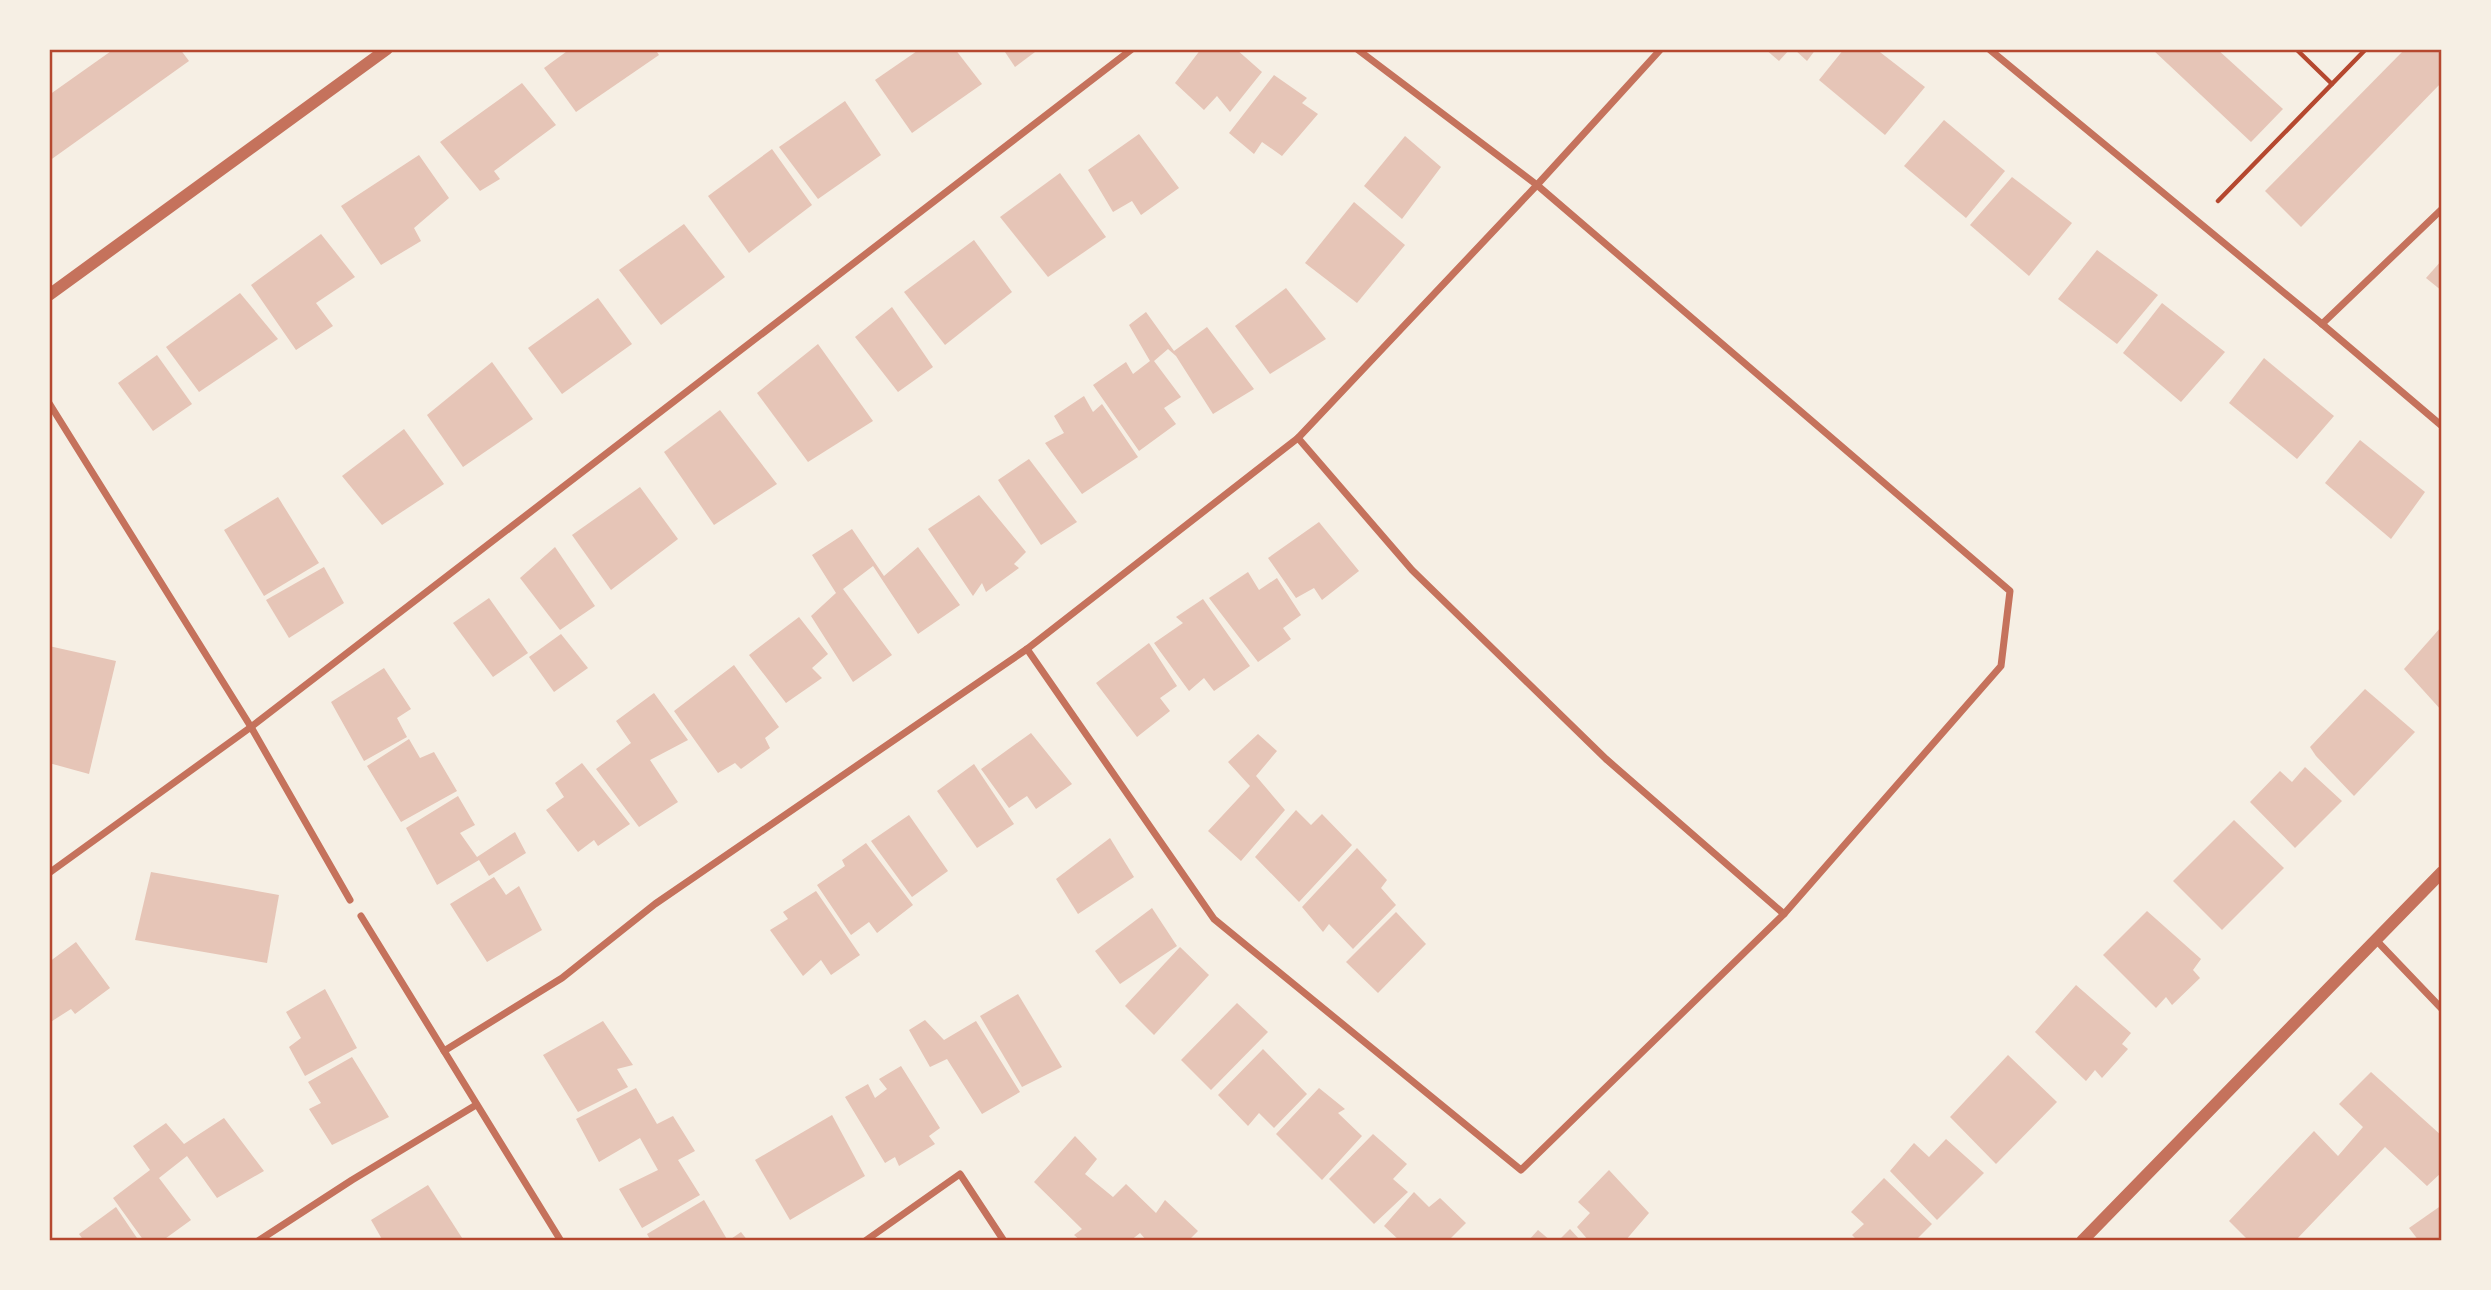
<svg xmlns="http://www.w3.org/2000/svg" width="2491" height="1290" viewBox="0 0 2491 1290" font-family="Signika,sans-serif">
<style>
.building{fill:#e6c5b7}
.lines{fill:none;stroke-linecap:round;stroke-linejoin:round}
.path{stroke:#b5482f;stroke-width:4.5}
.minor{stroke:#c5725c;stroke-width:7}
.tertiary{stroke:#c5725c;stroke-width:12}
.neatline{fill:none;stroke:#b5482f;stroke-width:2.5}
</style>
<rect width="100%" height="100%" fill="#f6efe4"/>
<g class="building">
<path d="M114,49h66l9,12 -140,100v-66z"/>
<path d="M570,49h85l4,6 -83,57 -32,-44z"/>
<path d="M920,49h35l27,35 -70,49 -37,-53z"/>
<path d="M1003,49h36l-24,18z"/>
<path d="M1201,49h35l26,23 -32,40 -13,-16 -13,14 -29,-27z"/>
<path d="M1765,49h25l-11,12z"/>
<path d="M1794,49h22l-9,12z"/>
<path d="M1844,49h32l49,38 -40,48 -66,-55z"/>
<path d="M2152,49h65l66,60 -32,33z"/>
<path d="M2405,49h37v33l-141,145 -36,-36z"/>
<path d="M1274,75l33,23 -5,5 16,11 -36,42 -20,-14 -8,12 -25,-21z"/>
<path d="M522,83l34,42 -62,46 6,8 -20,12 -40,-49z"/>
<path d="M845,101l36,54 -63,44 -39,-52z"/>
<path d="M1944,120l61,51 -39,47 -62,-52z"/>
<path d="M1139,134l40,54 -38,27 -9,-14 -19,11 -25,-42z"/>
<path d="M1405,136l36,31 -39,52 -38,-33z"/>
<path d="M772,149l40,56 -63,48 -41,-57z"/>
<path d="M419,155l30,43 -35,30 7,13 -40,24 -40,-59z"/>
<path d="M1060,173l46,64 -58,40 -48,-60z"/>
<path d="M2012,177l60,46 -43,53 -59,-51z"/>
<path d="M1354,202l51,43 -48,58 -52,-40z"/>
<path d="M684,224l41,53 -64,48 -42,-55z"/>
<path d="M321,234l34,43 -39,26 17,23 -37,24 -45,-65z"/>
<path d="M974,240l38,52 -67,53 -41,-53z"/>
<path d="M2097,250l61,45 -41,49 -59,-45z"/>
<path d="M2442,260v31l-16,-13z"/>
<path d="M1286,288l40,51 -56,35 -35,-48z"/>
<path d="M240,293l38,46 -79,53 -33,-45z"/>
<path d="M598,298l34,46 -70,50 -34,-46z"/>
<path d="M2162,303l63,49 -44,50 -58,-49z"/>
<path d="M892,307l41,60 -35,25 -43,-55z"/>
<path d="M1146,312l28,39 33,-24 47,62 -41,25 -37,-58 -8,-7 -14,12 27,36 -17,11 12,16 -37,27 -46,-66 33,-23 7,12 17,-13 -21,-36z"/>
<path d="M818,344l55,77 -65,41 -51,-69z"/>
<path d="M157,355l35,49 -39,27 -35,-48z"/>
<path d="M2264,358l70,58 -37,43 -68,-56z"/>
<path d="M492,362l41,57 -70,48 -36,-52z"/>
<path d="M1084,396l9,16 9,-8 36,53 -56,37 -37,-51 19,-10 -10,-17z"/>
<path d="M720,410l57,74 -63,41 -50,-73z"/>
<path d="M404,429l40,55 -62,41 -40,-49z"/>
<path d="M2360,440l65,52 -34,47 -66,-56z"/>
<path d="M1029,459l48,63 -36,23 -43,-65z"/>
<path d="M640,487l38,52 -67,51 -39,-55z"/>
<path d="M979,495l47,57 -12,12 5,4 -33,24 -4,-9 -9,13 -45,-67z"/>
<path d="M278,497l41,66 -55,33 -40,-66z"/>
<path d="M1319,522l40,49 -37,29 -8,-12 -18,10 -28,-40z"/>
<path d="M852,529l32,47 34,-29 42,58 -42,29 -45,-68 -30,23 49,66 -39,27 -42,-66 25,-23 -24,-38z"/>
<path d="M555,547l40,59 -35,24 -40,-52z"/>
<path d="M324,567l20,36 -55,35 -23,-38z"/>
<path d="M1248,572l11,18 18,-12 24,37 -18,13 8,11 -33,23 -49,-64z"/>
<path d="M489,598l39,55 -35,24 -40,-54z"/>
<path d="M1203,599l47,67 -36,25 -10,-13 -15,13 -35,-48 29,-20 -7,-6z"/>
<path d="M799,617l29,37 -16,14 10,10 -36,25 -37,-48z"/>
<path d="M2442,626v85l-38,-42z"/>
<path d="M561,634l27,34 -34,24 -25,-35z"/>
<path d="M1149,643l28,43 -17,12 10,13 -33,26 -41,-54z"/>
<path d="M49,646l67,15 -27,113 -40,-11z"/>
<path d="M734,665l45,62 -14,11 5,10 -29,21 -6,-6 -17,10 -44,-62z"/>
<path d="M384,668l27,41 -14,9 10,19 -43,24 -33,-59z"/>
<path d="M2365,689l50,43 -61,64 -38,-40 -6,-9z"/>
<path d="M654,693l34,47 -38,20 28,42 -39,25 -43,-58 35,-26 -15,-22z"/>
<path d="M1031,733l41,51 -36,25 -9,-13 -18,12 -28,-39z"/>
<path d="M1258,734l19,17 -21,25 29,34 -44,51 -33,-30 42,-45 -22,-24z"/>
<path d="M409,739l11,19 14,-6 23,39 -56,31 -34,-56z"/>
<path d="M582,763l48,61 -32,22 -4,-6 -16,12 -32,-42 18,-13 -9,-14z"/>
<path d="M974,764l40,60 -37,24 -40,-57z"/>
<path d="M2305,767l37,34 -47,47 -45,-46 30,-31 12,11z"/>
<path d="M458,796l17,29 -15,8 17,24 38,-25 11,21 -37,23 -10,-16 -42,25 -31,-57z"/>
<path d="M1296,810l15,15 11,-11 30,31 -53,57 -44,-45z"/>
<path d="M909,815l39,56 -36,26 -41,-56z"/>
<path d="M2234,820l50,48 -62,62 -49,-49z"/>
<path d="M1110,838l24,39 -56,37 -22,-35z"/>
<path d="M866,843l47,62 -36,28 -8,-11 -18,13 -34,-50 28,-19 -3,-6z"/>
<path d="M1357,848l30,32 -6,8 15,17 -43,44 -24,-25 -6,8 -21,-25z"/>
<path d="M151,872l128,23 -12,68 -132,-23z"/>
<path d="M494,877l12,18 13,-9 23,44 -55,32 -37,-58z"/>
<path d="M816,891l44,64 -29,20 -10,-15 -18,16 -33,-46 18,-11 -5,-7z"/>
<path d="M1152,908l25,38 -57,38 -25,-33z"/>
<path d="M2147,911l54,48 -8,11 7,8 -28,27 -6,-8 -10,11 -53,-53z"/>
<path d="M1396,912l30,32 -48,49 -32,-31z"/>
<path d="M76,942l34,46 -35,26 -4,-5 -22,14v-61z"/>
<path d="M1180,947l29,28 -55,60 -29,-29z"/>
<path d="M2076,985l55,48 -9,11 6,5 -26,29 -7,-8 -9,11 -51,-49z"/>
<path d="M325,989l32,59 -52,28 -16,-29 12,-9 -15,-26z"/>
<path d="M1018,994l44,73 -40,20 -42,-71z"/>
<path d="M1237,1003l31,29 -57,58 -30,-30z"/>
<path d="M925,1020l19,20 32,-19 44,71 -38,22 -35,-55 -17,8 -21,-37z"/>
<path d="M603,1021l30,44 -16,4 11,18 -50,25 -35,-57z"/>
<path d="M1263,1049l44,45 -33,34 -15,-15 -11,13 -30,-31z"/>
<path d="M2008,1055l49,47 -61,62 -46,-47z"/>
<path d="M352,1057l37,60 -57,28 -23,-36 12,-6 -13,-21z"/>
<path d="M901,1066l39,62 -11,8 6,8 -36,22 -4,-9 -10,6 -40,-66 23,-13 7,14 12,-9 -8,-10z"/>
<path d="M2371,1072l71,64v36l-15,14 -42,-39 -90,94h-46l-20,-20 85,-90 24,25 25,-29 -24,-23z"/>
<path d="M636,1088l21,36 16,-8 22,35 -17,9 22,35 -58,33 -23,-39 39,-19 -18,-32 -41,24 -23,-43z"/>
<path d="M1319,1088l26,21 -7,4 24,23 -40,44 -46,-46z"/>
<path d="M832,1115l33,61 -75,44 -35,-60z"/>
<path d="M224,1118l40,53 -47,27 -30,-42 -28,22 32,42 -29,21h-18l-31,-43 37,-28 -17,-24 33,-23 18,21z"/>
<path d="M1373,1134l34,30 -14,15 15,13 -34,32 -45,-45z"/>
<path d="M1075,1136l22,23 -12,15 28,23 13,-13 30,29 9,-13 33,31 -10,10h-41l-7,-8 -10,8h-49l-7,-6 8,-6 -48,-47z"/>
<path d="M1946,1139l38,34 -47,47 -47,-49 24,-28 15,14z"/>
<path d="M1609,1170l40,43 -24,28h-36l-12,-14 13,-14 -12,-11z"/>
<path d="M1884,1178l48,46 -17,17h-57l-6,-6 12,-11 -13,-12z"/>
<path d="M428,1185l36,56h-81l-12,-21z"/>
<path d="M1414,1192l15,15 11,-9 26,25 -18,18h-48l-16,-15z"/>
<path d="M704,1200l24,41h-77l-4,-7z"/>
<path d="M2442,1205v36h-23l-10,-13z"/>
<path d="M116,1207l23,34h-55l-5,-7z"/>
<path d="M1570,1229l11,12h-23z"/>
<path d="M1538,1230l13,11h-23z"/>
<path d="M741,1232l7,9h-20z"/>
</g>
<g class="lines">
<g class="path">
<path d="M2296,49l36,35"/>
<path d="M2218,201l148,-152"/>
</g>
<g class="minor">
<path d="M1989,49l333,275 120,102"/>
<path d="M2322,324l120,-115"/>
<path d="M49,403l202,324 99,173"/>
<path d="M1298,438l114,132 194,189 178,155"/>
<path d="M1027,649l187,270 307,251 263,-256 217,-248 9,-75 -473,-406 -180,-136"/>
<path d="M49,873l202,-146 881,-678"/>
<path d="M361,916l200,325"/>
<path d="M2376,940l66,69"/>
<path d="M444,1051l118,-73 93,-74 372,-255 271,-211 239,-253 124,-136"/>
<path d="M258,1241l94,-61 124,-75"/>
<path d="M865,1241l95,-67 44,67"/>
</g>
<g class="tertiary">
<path d="M49,295l338,-246"/>
<path d="M2082,1241l360,-369"/>
</g>
</g>
<rect width="2491" height="1290" fill="none" stroke="#f6efe4" stroke-width="102"/>
<rect x="51" y="51" width="2389" height="1188" class="neatline"/>
</svg>
